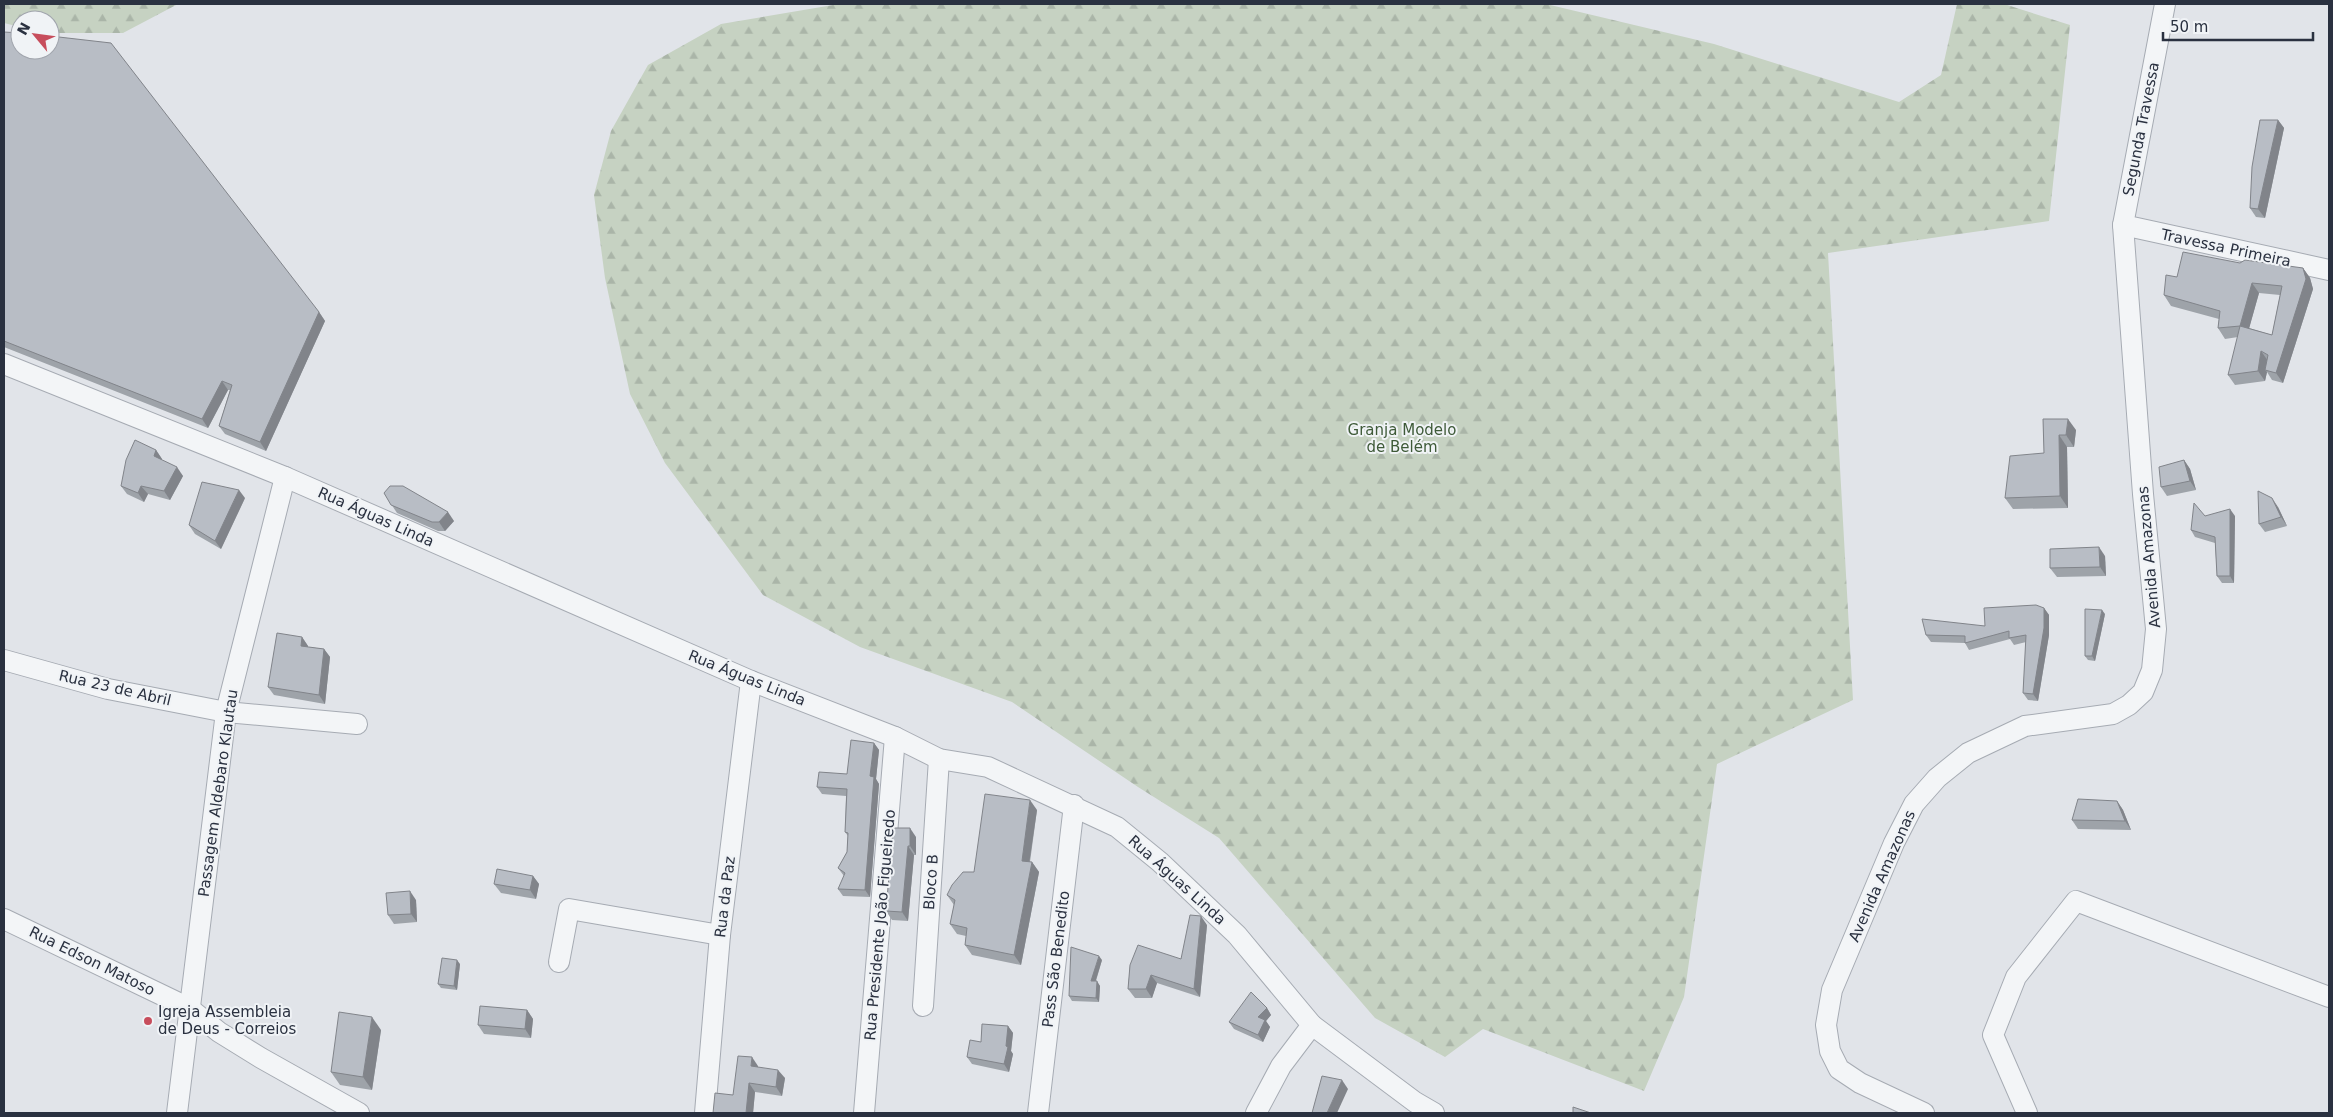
<svg xmlns="http://www.w3.org/2000/svg" width="2333" height="1117" viewBox="0 0 2333 1117" font-family="'DejaVu Sans',sans-serif">
<style>
.forest{fill:url(#forest-firs)}
.lines{fill:none;stroke-linecap:round;stroke-linejoin:round}
.minor-casing{stroke:#a6abb3;stroke-width:22}
.minor{stroke:#f3f5f7;stroke-width:20}
.wall{fill:#9ea3a9;fill-rule:evenodd}
.shaded-wall{fill:#81848a}
.building{fill:#b8bdc5;stroke:#81848a;fill-rule:evenodd}
.poi-dot{fill:#c74d5c;stroke:#f0f3f6;stroke-width:2}
.labels{text-anchor:middle;dominant-baseline:central;stroke-width:4;stroke-linejoin:round;paint-order:stroke}
.street-label{font-size:15px;fill:#2a3140;stroke:#f0f3f6}
.park-label{font-size:15px;fill:#3e5a38;stroke:#f0f3f6}
.poi-label{font-size:15px;fill:#2a3140;stroke:#f0f3f6;text-anchor:start}
</style>
<defs>
<pattern id="forest-firs" width="22" height="20" patternUnits="userSpaceOnUse" patternTransform="scale(1.25)"><rect width="22" height="20" fill="#c6d2c2"/><path d="M5 1l3.5 6h-7zM16 11l3.5 6h-7z" fill="#aab5a8"/></pattern>
</defs>
<rect width="100%" height="100%" fill="#e1e4e9"/>
<g class="forest">
<path d="M4,4h174l-55,29h-73v-13h-30v7l-16,-4z"/>
<path d="M839,4h707l168,40 185,58 42,-27 16,-71h47l66,21 -21,196 -221,32 25,447 -136,64 -33,233 -40,94 -161,-62 -38,28 -70,-39 -156,-180 -81,-51 -126,-85 -152,-55 -97,-52 -98,-132 -35,-69 -25,-116 -11,-83 17,-64 37,-66 73,-41z"/>
</g>
<g class="lines">
<g class="minor-casing">
<g id="minor">
<path d="M2123,225l206,45"/>
<path d="M4,364l281,113 466,204 144,56 44,22 49,8 129,60 43,35 77,73 75,90 103,77 19,11"/>
<path d="M4,660l104,29 118,23 131,12"/>
<path d="M4,919l185,89 30,24 42,26 98,55"/>
<path d="M559,962l10,-53 151,26"/>
<path d="M923,1006l16,-247"/>
<path d="M177,1113l49,-401 59,-235"/>
<path d="M705,1113l15,-178 31,-254"/>
<path d="M864,1113l31,-376"/>
<path d="M1038,1113l36,-308"/>
<path d="M1256,1113l25,-47 31,-41"/>
<path d="M1924,1113l-64,-30 -21,-14 -9,-18 -4,-26 6,-35 62,-147 20,-39 23,-26 31,-25 57,-27 88,-12 16,-9 14,-13 9,-22 4,-41 -13,-135 -20,-269 42,-221"/>
<path d="M2027,1113l-34,-78 23,-58 60,-76 253,96"/>
</g>
</g>
<use href="#minor" class="minor"/>
</g>
<g class="wall">
<path d="M4,32l315,280 6,9 -59,130 -41,-17 -6,-8 11,-36h-2l-20,38 -204,-81z"/>
<path d="M2278,120l6,8 -19,90 -9,-1 -6,-9z"/>
<path d="M2240,263l63,5 7,10 3,11 -30,94 -11,-3 -5,-8 -2,9 -30,4 -7,-10 10,-38 -13,2 -7,-11 1,-9 -48,-13 -7,-11 13,-18zM2259,293l21,2 -8,40 -23,-7z"/>
<path d="M2043,419l33,11 -2,17h-7l1,61 -55,1 -8,-11 39,-45z"/>
<path d="M156,450l6,9v1l21,16 -13,24 -22,-6 -4,8 -17,-8 -6,-8z"/>
<path d="M2184,460l6,9 6,21 -29,6 -6,-9z"/>
<path d="M384,493l70,28 -9,10h-7l-41,-18z"/>
<path d="M245,498l-24,51 -26,-15 -6,-9z"/>
<path d="M2278,507l9,19 -22,6 -6,-8z"/>
<path d="M2205,516h30l-1,67h-12l-5,-7 -2,-33 -20,-6 -4,-7z"/>
<path d="M2105,556l1,20 -49,1 -7,-9z"/>
<path d="M2044,608l5,7v20l-11,66 -10,-1 -5,-7 3,-51 -12,3 -4,-6 -41,11 -4,-7 -34,-1 -5,-7 59,-9z"/>
<path d="M2105,614l-10,47 -7,-1 -3,-4z"/>
<path d="M302,637l6,9v1l16,2 6,8 -5,47 -51,-9 -6,-8z"/>
<path d="M874,743l5,7 -3,29 3,5 -9,113 -27,-1 -5,-7 6,-13 -6,-8 9,-16 1,-16 -3,-4 1,-36 -24,-2 -5,-7 30,-13z"/>
<path d="M2117,801l6,9 8,20 -53,-1 -6,-9z"/>
<path d="M1037,810l-7,52h2l7,10 -18,93 -49,-10 -7,-10 1,-9 -9,-2 -7,-10 4,-19 -7,-10 27,-23z"/>
<path d="M893,828l23,9v18h-2l-6,66 -16,-1 -6,-9z"/>
<path d="M533,876l6,8 -3,15 -35,-6 -7,-9z"/>
<path d="M416,900l1,22 -23,2 -6,-9z"/>
<path d="M1207,925l-7,72 -43,-14 -5,15h-17l-7,-9 2,-24 51,-6z"/>
<path d="M1102,960l-6,21 4,5 -1,16 -27,-1 -3,-5z"/>
<path d="M460,964l-3,26 -16,-2 -3,-4z"/>
<path d="M1267,1008l4,7 -5,6 4,6 -7,15 -29,-13 -5,-7z"/>
<path d="M527,1010l6,9 -2,19 -47,-4 -6,-9z"/>
<path d="M1008,1026l5,7 -2,18 2,3 -4,18 -37,-8 -5,-7 14,-15z"/>
<path d="M381,1030l-9,60 -32,-5 -9,-13z"/>
<path d="M758,1066v1l27,11 -3,18 -27,-4 -2,21h-40l20,-18z"/>
</g>
<g class="shaded-wall">
<path d="M2278,120l6,8 -19,90 -7,-9z"/>
<path d="M2303,268l7,10 3,11 -30,94 -7,-10z"/>
<path d="M2252,283l7,10 -12,43 -7,-10z"/>
<path d="M319,312l6,9 -59,130 -6,-9z"/>
<path d="M2261,351l7,10 -3,9 2,2 -2,9 -7,-10z"/>
<path d="M222,381l6,9 -20,38 -6,-9z"/>
<path d="M2068,419l8,11 -2,17 -8,-12z"/>
<path d="M2059,435l8,12 1,61 -8,-12z"/>
<path d="M156,450l6,9 -2,5 -6,-8z"/>
<path d="M2184,460l6,9 6,21 -6,-9z"/>
<path d="M177,467l6,9 -13,24 -6,-9z"/>
<path d="M141,486l7,8 -4,8 -6,-9z"/>
<path d="M239,490l6,8 -24,51 -6,-8z"/>
<path d="M2272,498l6,9 9,19 -6,-9z"/>
<path d="M2230,509l5,7 -1,67 -4,-7z"/>
<path d="M448,512l6,9 -9,10 -6,-9z"/>
<path d="M2099,547l6,9 1,20 -6,-9z"/>
<path d="M2044,608l5,7v20l-11,66 -5,-7z"/>
<path d="M2102,610l3,4 -10,47 -3,-5z"/>
<path d="M302,637l6,9 -1,9 -6,-9z"/>
<path d="M324,649l6,8 -5,47 -6,-9z"/>
<path d="M874,743l5,7 -3,29 3,5 -9,113 -5,-7 5,-114z"/>
<path d="M1030,800l7,10 -9,61 -6,-10z"/>
<path d="M2117,801l6,9 8,20 -6,-9z"/>
<path d="M910,828l6,9v18l-6,-9z"/>
<path d="M908,846l6,9 -6,66 -6,-9z"/>
<path d="M1032,862l7,10 -18,93 -7,-10z"/>
<path d="M533,876l6,8 -3,15 -6,-9z"/>
<path d="M410,891l6,9 1,22 -6,-8z"/>
<path d="M1201,916l6,9 -7,72 -6,-8z"/>
<path d="M1099,956l3,4 -8,26 -3,-5z"/>
<path d="M457,960l3,4 -3,26 -3,-4z"/>
<path d="M1151,975l6,8 -5,15 -6,-9z"/>
<path d="M1097,981l3,5 -1,16 -3,-4z"/>
<path d="M1267,1008l4,7 -5,6 4,6 -7,15 -5,-7v-18z"/>
<path d="M527,1010l6,9 -2,19 -6,-9z"/>
<path d="M372,1017l9,13 -9,60 -9,-13z"/>
<path d="M1008,1026l5,7 -2,18 2,3 -4,18 -5,-8z"/>
<path d="M752,1057l6,9 -1,9 -6,-9z"/>
<path d="M778,1070l7,8 -3,18 -6,-9z"/>
<path d="M1342,1080l6,9 -11,24h-10z"/>
<path d="M749,1083l6,9 -2,21h-7z"/>
</g>
<g class="building">
<path d="M4,32l16,1v17h30v-14l61,7 208,269 -59,130 -41,-16 13,-41 -10,-4 -20,38 -198,-78z"/>
<path d="M2260,120h18l-20,89 -8,-1 2,-41z"/>
<path d="M2183,252l57,11 5,-3 58,8 3,11 -30,94 -11,-3 3,-15 -7,-4 -3,20 -30,4 12,-49 -22,2 2,-17 -56,-16 2,-20 11,2zM2252,283l30,3 -10,49 -32,-9z"/>
<path d="M2043,419h25l-2,16h-7l1,61 -55,2 5,-42 34,-3z"/>
<path d="M135,440l21,10 -2,6 23,11 -13,24 -23,-5 -3,7 -17,-7 5,-26z"/>
<path d="M2184,460l6,21 -29,6 -2,-20z"/>
<path d="M202,482l37,8 -24,51 -26,-16z"/>
<path d="M390,486h13l45,26 -9,10h-7l-41,-17 -7,-12z"/>
<path d="M2258,491l14,7 9,19 -22,7z"/>
<path d="M2194,503l11,13 25,-7v67h-13l-2,-39 -24,-7z"/>
<path d="M2099,547l1,20 -50,1v-19z"/>
<path d="M2036,605l8,3v20l-11,66 -10,-1 3,-58 -17,3v-7l-44,12v-7l-39,-1 -4,-16 63,7 -1,-18z"/>
<path d="M2085,609l17,1 -10,46h-7z"/>
<path d="M277,633l25,4 -1,9 23,3 -5,46 -51,-8z"/>
<path d="M851,740l23,3 -4,33 4,1 -9,113 -27,-1 7,-16 -7,-5 9,-16 1,-19 -3,-1 2,-43 -30,-2 2,-15 28,2z"/>
<path d="M985,794l45,6 -8,61 10,1 -18,93 -49,-10 2,-17 -17,-4 5,-24 -8,-5 5,-10 11,-13h11z"/>
<path d="M2078,799l39,2 8,20 -53,-1z"/>
<path d="M893,828h17v18h-2l-6,66 -16,-1z"/>
<path d="M497,869l36,7 -3,14 -36,-6z"/>
<path d="M410,891l1,23 -23,1 -2,-22z"/>
<path d="M1190,915l11,1 -7,73 -43,-14 -5,14h-18l2,-24 8,-20 43,14z"/>
<path d="M1071,947l28,9 -8,25h6l-1,17 -27,-2z"/>
<path d="M442,958l15,2 -3,26 -16,-2z"/>
<path d="M1251,992l16,16 -9,9 7,3 -7,15 -29,-13z"/>
<path d="M480,1006l47,4 -2,19 -47,-4z"/>
<path d="M339,1012l33,5 -9,60 -32,-5z"/>
<path d="M982,1024l26,2 -2,20 2,1 -4,17 -37,-7 3,-17 11,2z"/>
<path d="M738,1056l14,1 -1,9 27,4 -2,17 -27,-4 -3,30h-33l2,-20 18,2z"/>
<path d="M1322,1076l20,4 -15,33h-15z"/>
<path d="M1573,1107l18,6h-18z"/>
</g>
<circle class="poi-dot" cx="148" cy="1021" r="5"/>
<g class="labels">
<g class="street-label">
<text transform="translate(2141 129) rotate(-79)">Segunda Travessa</text>
<text transform="translate(2226 248) rotate(12)">Travessa Primeira</text>
<text transform="translate(376 517) rotate(24)">Rua Águas Linda</text>
<text transform="translate(2149 557) rotate(-95)">Avenida Amazonas</text>
<text transform="translate(747 678) rotate(22)">Rua Águas Linda</text>
<text transform="translate(115 688) rotate(13)">Rua 23 de Abril</text>
<text transform="translate(218 793) rotate(-82)">Passagem Aldebaro Klautau</text>
<text transform="translate(1882 876) rotate(-66)">Avenida Amazonas</text>
<text transform="translate(1177 880) rotate(42)">Rua Águas Linda</text>
<text transform="translate(931 882) rotate(-86)">Bloco B</text>
<text transform="translate(725 897) rotate(-83)">Rua da Paz</text>
<text transform="translate(880 925) rotate(-85)">Rua Presidente João Figueiredo</text>
<text transform="translate(1056 959) rotate(-83)">Pass São Benedito</text>
<text transform="translate(92 961) rotate(26)">Rua Edson Matoso</text>
</g>
<g class="park-label">
<text x="1402" y="430">Granja Modelo<tspan x="1402" dy="17">de Belém</tspan></text>
</g>
<g class="poi-label">
<text x="158" y="1012">Igreja Assembleia<tspan x="158" dy="17">de Deus - Correios</tspan></text>
</g>
</g>
<rect width="2333" height="1117" fill="none" stroke="#2a3140" stroke-width="10"/>
<g transform="translate(35 35) rotate(299)"><circle r="24" fill="#f0f3f6" stroke="#a1a5ad"/>
<path d="M0-4L9 19L0 12L-9 19Z" fill="#c74d5c"/>
<text y="-8" font-size="14" font-weight="bold" text-anchor="middle" fill="#2a3140">N</text>
</g>
<path d="M2163 32v8h150v-8" fill="none" stroke="#2a3140" stroke-width="2.5"/>
<text x="2170" y="32" font-size="15" fill="#2a3140" stroke="#f0f3f6" stroke-width="4" paint-order="stroke">50 m</text>
</svg>
